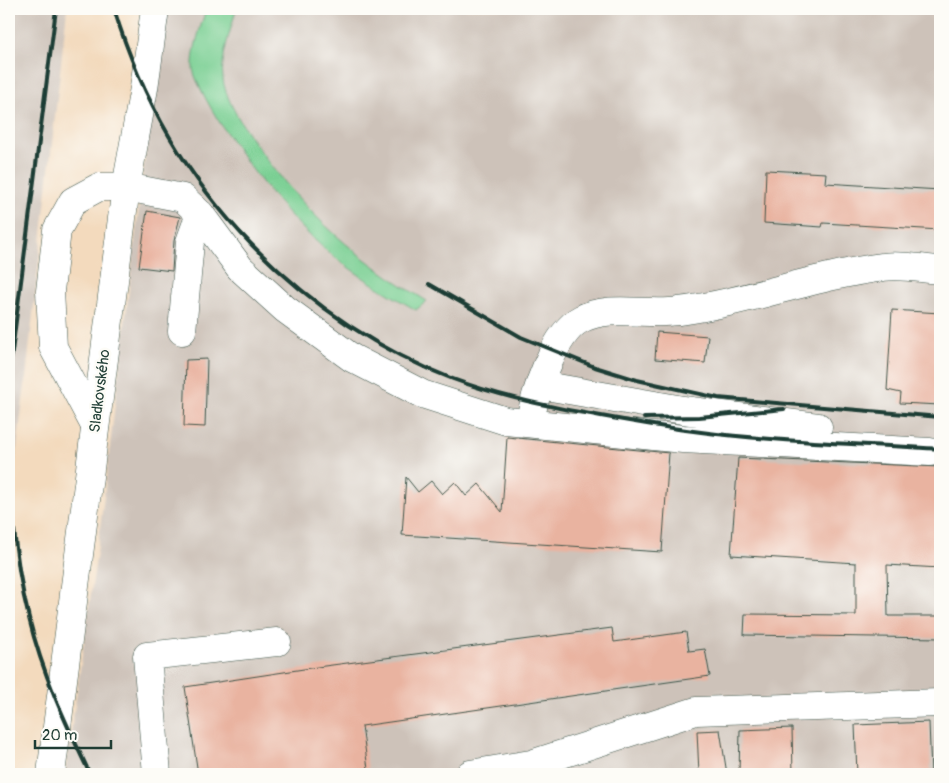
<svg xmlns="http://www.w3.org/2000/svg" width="949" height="783" viewBox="0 0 949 783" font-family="Pangolin,sans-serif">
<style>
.industrial{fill:#cdc2b9}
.green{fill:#79cf93;stroke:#4c8664}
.building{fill:#e9b3a0}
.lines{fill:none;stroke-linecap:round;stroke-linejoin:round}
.minor-casing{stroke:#3f5549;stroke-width:29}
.minor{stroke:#fff;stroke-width:28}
.rail{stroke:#1f3d34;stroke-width:4}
.labels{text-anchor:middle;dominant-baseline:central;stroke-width:5;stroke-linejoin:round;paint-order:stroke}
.street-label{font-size:15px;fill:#1f3d34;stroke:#fdfcf7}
</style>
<rect width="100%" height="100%" fill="#fdfcf7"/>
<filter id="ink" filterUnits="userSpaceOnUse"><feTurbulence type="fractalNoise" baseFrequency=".02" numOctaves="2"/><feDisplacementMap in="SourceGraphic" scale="10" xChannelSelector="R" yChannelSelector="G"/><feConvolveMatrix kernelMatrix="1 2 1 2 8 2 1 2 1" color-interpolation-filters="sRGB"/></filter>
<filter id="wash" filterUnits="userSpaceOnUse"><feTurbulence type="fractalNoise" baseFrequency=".0096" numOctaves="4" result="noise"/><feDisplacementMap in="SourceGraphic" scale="20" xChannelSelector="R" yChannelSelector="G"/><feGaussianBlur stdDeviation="1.12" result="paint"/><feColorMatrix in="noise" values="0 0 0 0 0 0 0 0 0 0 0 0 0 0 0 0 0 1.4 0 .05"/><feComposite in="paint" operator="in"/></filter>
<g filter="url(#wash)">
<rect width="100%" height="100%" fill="#f3dabd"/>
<g class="industrial">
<path d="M9,9h58l-41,368 -17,133z"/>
<path d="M163,9h777v765h-875l33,-229z"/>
</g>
<path class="green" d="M206,9h30c-5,22 -16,48 -13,70 3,23 23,52 37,71 48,66 97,109 167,151l-11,9c-31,-18 -61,-36 -89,-59 -42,-36 -77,-82 -107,-128 -7,-11 -26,-43 -27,-55 -1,-18 8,-42 13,-59z"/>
<g id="blocks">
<g class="building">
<path d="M766,170l60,3 -1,10 115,7v40l-117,-7 -1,4 -58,-4z"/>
<path d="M147,211l33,6 -6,24 -2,30 -33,-4z"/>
<path d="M892,310l48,3v92l-40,-2 1,-10 -14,-3z"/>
<path d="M657,332l51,4 -3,27 -50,-4z"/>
<path d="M207,359l-2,68 -21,-1 2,-66z"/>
<path d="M507,437l162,16 -7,99 -260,-17 4,-58 12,15 13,-11 11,13 13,-12 11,14 13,-12 23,28z"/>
<path d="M738,458l202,9v101l-53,-3 1,51h52v22l-196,-3 1,-21 111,1v-52l-125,-8z"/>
<path d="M612,628l2,14 72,-10 3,19 16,-2 5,27 -348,50 6,43 -33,5h-137l-13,-87 132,-20z"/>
<path d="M929,722l2,52h-74l-2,-49z"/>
<path d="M792,728l1,46h-54l1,-44z"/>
<path d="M720,730l7,44h-28l-2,-43z"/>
</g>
</g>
</g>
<g filter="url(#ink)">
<use href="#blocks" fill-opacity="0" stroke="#3f5549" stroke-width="1"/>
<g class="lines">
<g class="minor-casing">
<g id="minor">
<path d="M182,331l8,-89 10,-28"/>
<path d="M540,385l143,25 135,17"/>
<path d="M530,423c4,-28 24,-90 51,-104 30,-15 66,-3 98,-8 69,-9 135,-35 204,-44 18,-3 39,2 57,3"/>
<path d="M95,426l-42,-79 -3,-56 7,-61 16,-29 26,-14h27l57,11 17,16 40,54 45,41 67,49 70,36 84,27 177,18 247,13"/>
<path d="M51,774l75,-587 18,-99 11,-79"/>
<path d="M157,774l-10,-118 130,-14"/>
<path d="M470,774l61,-10 165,-53 244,-8"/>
</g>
</g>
<use href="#minor" class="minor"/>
<g class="rail">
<path d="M114,9c27,88 73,169 137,235 57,58 126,106 202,135 48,18 98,28 148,37 33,6 67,12 100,16 79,10 160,12 239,17"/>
<path d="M429,284l92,53 74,30 42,13 81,18 222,19"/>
<path d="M9,375l47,-366"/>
<path d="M9,415l2,-47"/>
<path d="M9,418c1,67 3,135 20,200 13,55 37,106 61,156"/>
<path d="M644,418l55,-1 85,-8"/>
</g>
</g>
</g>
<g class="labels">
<g class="street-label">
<text transform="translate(100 391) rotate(-83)">Sladkovského</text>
</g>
</g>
<rect width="949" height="783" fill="none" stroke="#fdfcf7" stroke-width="30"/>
<path d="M35 740v8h76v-8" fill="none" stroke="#1f3d34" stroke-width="2.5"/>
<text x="42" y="740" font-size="15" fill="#1f3d34" stroke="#fdfcf7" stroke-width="4" paint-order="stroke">20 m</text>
</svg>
